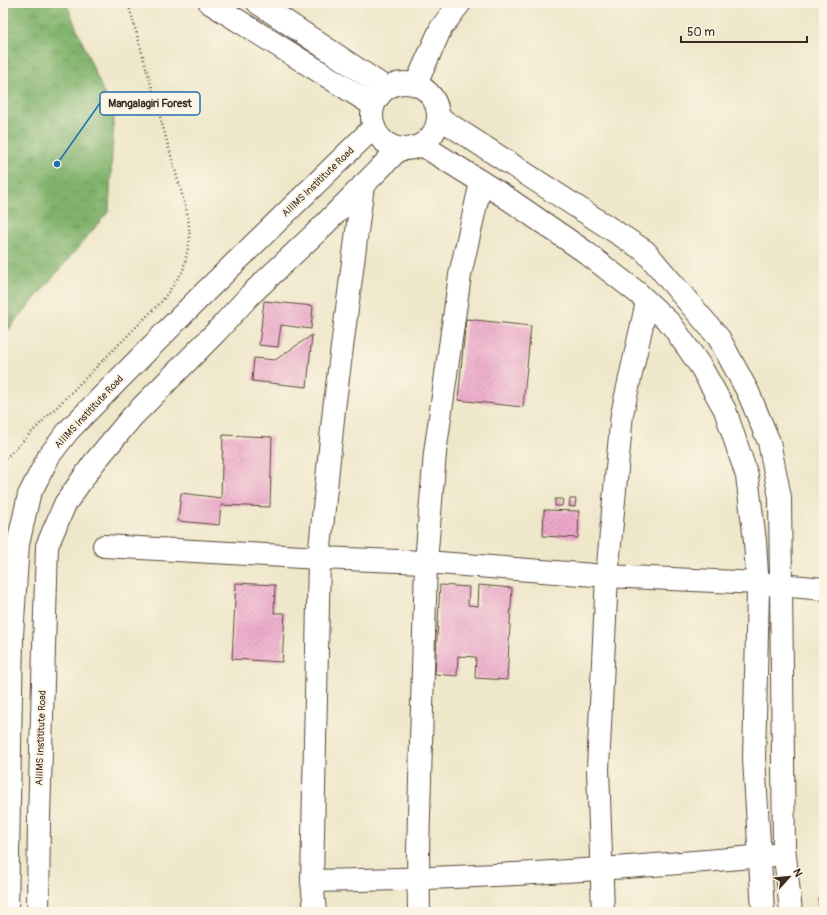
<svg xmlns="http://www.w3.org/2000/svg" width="827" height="915" viewBox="0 0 827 915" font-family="Pangolin,sans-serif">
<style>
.forest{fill:url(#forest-crowns);stroke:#5e6e45}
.building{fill:url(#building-hatch)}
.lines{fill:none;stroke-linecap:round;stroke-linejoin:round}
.minor-casing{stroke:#564638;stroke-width:24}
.path{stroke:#564638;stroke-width:2.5;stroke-dasharray:1 3;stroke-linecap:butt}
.minor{stroke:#fff;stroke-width:22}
.labels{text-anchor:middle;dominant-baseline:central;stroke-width:4;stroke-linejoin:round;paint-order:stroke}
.street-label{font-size:10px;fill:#3b2a1e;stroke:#fcf5e5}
.leader{fill:none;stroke:#1f6fb2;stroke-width:1.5}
.callout-dot{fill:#1f6fb2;stroke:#fcf5e5;stroke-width:1.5}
.callout{fill:#fcf5e5;stroke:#1f6fb2;stroke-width:1.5}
.callout-label{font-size:11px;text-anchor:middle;font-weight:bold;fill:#3b2a1e}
</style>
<defs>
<pattern id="forest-crowns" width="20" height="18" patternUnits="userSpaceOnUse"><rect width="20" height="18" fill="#80b26c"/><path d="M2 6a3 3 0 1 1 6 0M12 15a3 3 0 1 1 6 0" fill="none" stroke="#6a9158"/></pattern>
<pattern id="building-hatch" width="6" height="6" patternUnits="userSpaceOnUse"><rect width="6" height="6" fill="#eda9cb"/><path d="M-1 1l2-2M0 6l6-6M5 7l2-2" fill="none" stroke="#c18aa4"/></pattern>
</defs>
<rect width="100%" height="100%" fill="#fcf5e5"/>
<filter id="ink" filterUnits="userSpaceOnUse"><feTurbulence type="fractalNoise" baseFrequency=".025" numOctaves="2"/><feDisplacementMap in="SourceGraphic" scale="8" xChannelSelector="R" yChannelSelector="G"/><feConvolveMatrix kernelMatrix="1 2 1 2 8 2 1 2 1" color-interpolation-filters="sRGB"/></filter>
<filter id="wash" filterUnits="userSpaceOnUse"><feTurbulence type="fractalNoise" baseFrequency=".012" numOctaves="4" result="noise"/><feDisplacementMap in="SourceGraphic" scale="16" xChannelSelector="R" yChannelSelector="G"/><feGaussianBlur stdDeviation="0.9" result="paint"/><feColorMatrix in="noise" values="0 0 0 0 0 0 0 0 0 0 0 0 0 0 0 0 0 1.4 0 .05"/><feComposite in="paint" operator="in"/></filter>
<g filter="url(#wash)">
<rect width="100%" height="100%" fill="#efe7ca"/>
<path class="forest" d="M3,3h63l48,114 -5,94 -106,125z"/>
<g id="blocks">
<g class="building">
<path d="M264,301l49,5 -2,23 -30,-4 -3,22 -19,-2z"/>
<path d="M466,319l65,7 -8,81 -65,-7z"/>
<path d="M312,335l-5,52 -55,-6 2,-23 21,2z"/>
<path d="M223,435l49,2 -2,70 -49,-2 -2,20 -41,-4 3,-28 40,5z"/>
<path d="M555,499h8l-1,7h-7z"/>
<path d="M570,499h6l-1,8 -6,-1z"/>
<path d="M544,510l35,1 -1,27 -35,-2z"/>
<path d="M236,583l39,2 -1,28h11l-3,49 -50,-3z"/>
<path d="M440,585l29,2 -1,18 10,1 1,-21 33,3 -5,92 -32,-2 1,-21 -18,-1 -1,20 -22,-2z"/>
<path d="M824,885v27h-4l-2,-14h4l-1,-12z"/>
</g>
</g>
</g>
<g filter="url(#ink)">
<use href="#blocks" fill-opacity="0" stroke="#564638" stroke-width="1"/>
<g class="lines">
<g class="minor-casing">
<g id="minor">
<path d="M210,3l163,102"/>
<path d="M258,3l128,85"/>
<circle cx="405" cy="116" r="33"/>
<path d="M416,84l25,-56 19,-25"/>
<path d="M438,117l207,134 74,87 29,54 21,50 11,55 4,350 7,65"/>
<path d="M422,145l85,53 77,53 54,42 33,31 30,43 24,43 22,66 8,65 3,50 -4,167 9,154"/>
<path d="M104,546l215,12 107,4 181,14 151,7 66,6"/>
<path d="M312,881c154,-2 308,-12 462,-26"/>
<path d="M7,912l5,-276 6,-92 11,-49 20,-39 20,-26 133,-135 172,-168"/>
<path d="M38,912l1,-94 8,-272 18,-42 28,-40 39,-47 85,-86 33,-36 71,-67 78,-79"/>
<path d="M315,912l-3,-31 7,-323 15,-149 29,-224"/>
<path d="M419,912l-1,-61 8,-289 9,-109 25,-178 21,-93"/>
<path d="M603,912l-5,-143 9,-193 15,-162 25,-112"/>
</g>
</g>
<path class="path" d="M3,461l159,-160 21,-30 7,-32 -2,-23 -60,-213"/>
<use href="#minor" class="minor"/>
</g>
</g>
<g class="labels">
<g class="street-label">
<text transform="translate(318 182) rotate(-44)">AIIIMS Instititute Road</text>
<text transform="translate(89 412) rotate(-47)">AIIIMS Instititute Road</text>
<text transform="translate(41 738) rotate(-88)">AIIIMS Instititute Road</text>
</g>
</g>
<path class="leader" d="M57 164L100 103"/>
<circle class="callout-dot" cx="57" cy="164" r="4"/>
<rect class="callout" x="100" y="92" width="100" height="23" rx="4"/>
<g class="callout-label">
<text x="150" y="107">Mangalagiri Forest</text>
</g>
<rect width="827" height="915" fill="none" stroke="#fcf5e5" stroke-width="16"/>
<g transform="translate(789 877) rotate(63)" stroke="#fcf5e5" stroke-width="3" paint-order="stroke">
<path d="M0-3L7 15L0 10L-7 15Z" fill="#3b2a1e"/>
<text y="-6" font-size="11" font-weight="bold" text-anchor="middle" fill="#3b2a1e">N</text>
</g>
<path d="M681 36v6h126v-6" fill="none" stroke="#3b2a1e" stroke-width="2"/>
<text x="687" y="36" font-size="12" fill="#3b2a1e" stroke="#fcf5e5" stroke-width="3" paint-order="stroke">50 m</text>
</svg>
